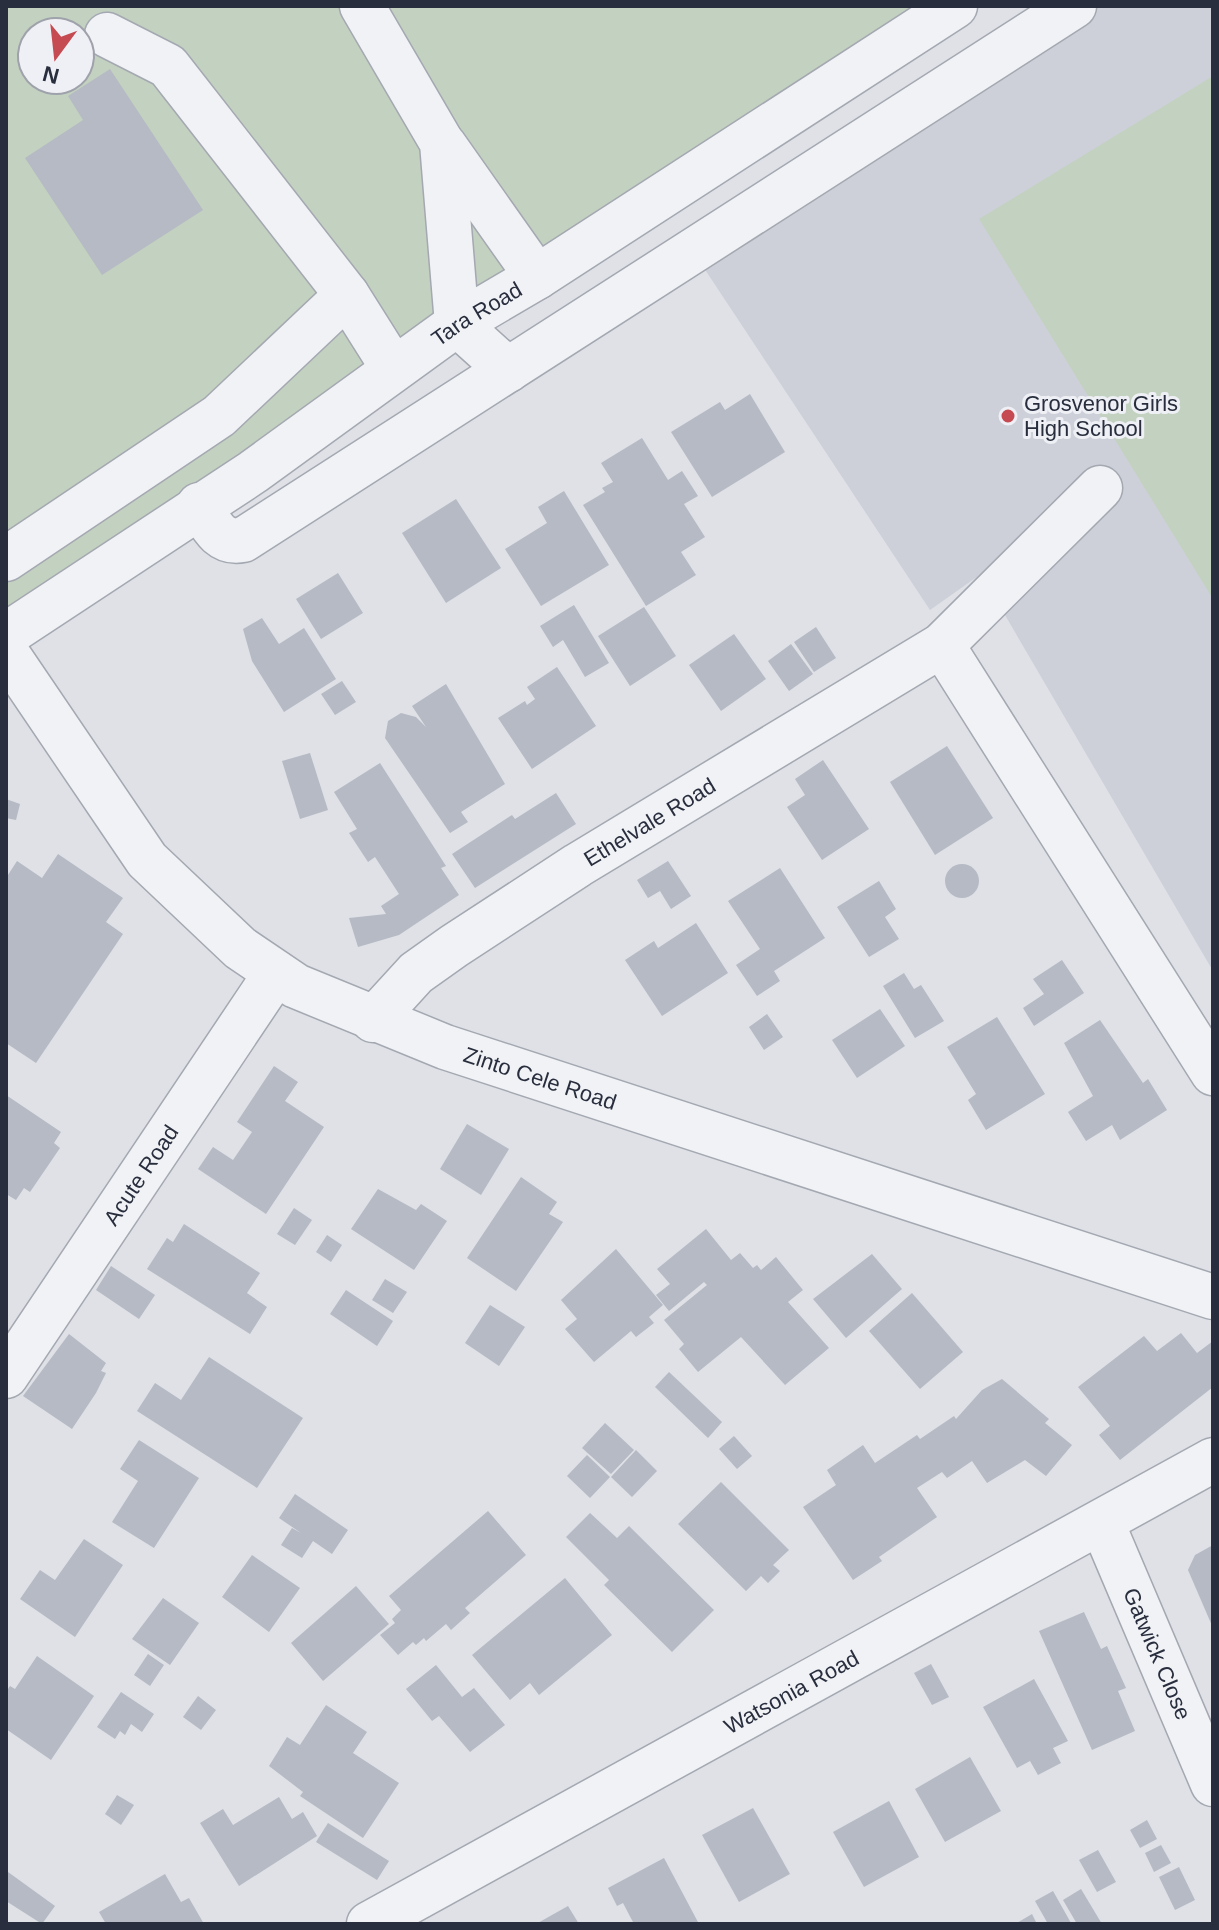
<svg xmlns="http://www.w3.org/2000/svg" width="1219" height="1930" viewBox="0 0 1219 1930" font-family="Arial,sans-serif">
<style>
.built{fill:#cdd0d9}
.green{fill:#c3d1c0;fill-rule:evenodd}
.building{fill:#b6bac4}
.lines{fill:none;stroke-linecap:round;stroke-linejoin:round}
.minor-casing{stroke:#a4a8b1;stroke-width:47}
.minor{stroke:#f1f2f6;stroke-width:44}
.poi-dot{fill:#c64a52;stroke:#eef0f5;stroke-width:3}
.labels{text-anchor:middle;dominant-baseline:central;stroke-width:6;stroke-linejoin:round;paint-order:stroke}
.street-label{font-size:22px;fill:#282e3d;stroke:#eef0f5}
.poi-label{font-size:22px;fill:#282e3d;stroke:#eef0f5;text-anchor:start}
</style>
<rect width="100%" height="100%" fill="#dfe1e7"/>
<path class="built" d="M1084,6h129v965l-232,-397 -51,36 -232,-351z"/>
<g class="green">
<path d="M6,6h967l-967,628zM32,32h48v48h-48z"/>
<path d="M1213,76v523l-234,-380z"/>
</g>
<g class="building">
<path d="M110,69l93,141 -101,65 -77,-117 58,-38 -15,-24z"/>
<path d="M750,394l35,58 -73,45 -41,-65 49,-30 5,8z"/>
<path d="M642,438l26,42 14,-9 16,25 -14,8 21,33 -24,15 15,23 -50,31 -63,-101 22,-13 -3,-4 11,-6 -12,-19z"/>
<path d="M564,491l45,74 -68,41 -36,-57 42,-26 -9,-16z"/>
<path d="M456,499l45,69 -55,35 -44,-70z"/>
<path d="M338,573l25,40 -42,26 -25,-40z"/>
<path d="M574,605l35,58 -24,14 -22,-37 -10,7 -13,-21z"/>
<path d="M644,607l32,49 -46,30 -32,-50z"/>
<path d="M262,618l17,26 25,-16 32,51 -52,33 -32,-51 -9,-32z"/>
<path d="M816,627l20,31 -22,14 -20,-30z"/>
<path d="M734,634l32,45 -45,32 -32,-46z"/>
<path d="M791,644l22,30 -24,17 -21,-30z"/>
<path d="M557,667l39,59 -64,43 -34,-51 27,-17 2,4 8,-6 -8,-12z"/>
<path d="M342,681l14,21 -21,13 -14,-21z"/>
<path d="M446,684l59,100 -44,28 7,10 -18,11 -65,-95 3,-17 13,-8 15,4 10,10 -14,-21z"/>
<path d="M947,746l46,72 -58,37 -45,-73z"/>
<path d="M310,753l18,57 -28,9 -18,-58z"/>
<path d="M823,760l46,69 -47,31 -35,-53 18,-12 -10,-16z"/>
<path d="M380,763l66,103 -5,2 18,27 -60,40 -41,12 -9,-29 37,-4 -5,-8 18,-12 -24,-37 -7,5 -19,-29 8,-4 -23,-37z"/>
<path d="M556,793l20,31 -101,64 -23,-34 60,-39 3,4z"/>
<path d="M6,799l14,5 -4,16 -10,-2z"/>
<path d="M58,854l65,44 -17,24 17,12 -87,129 -30,-20v-165l11,-17 25,17z"/>
<path d="M668,861l23,35 -20,13 -11,-18 -12,7 -11,-18z"/>
<circle cx="962" cy="881" r="17"/>
<path d="M780,868l45,70 -51,33 6,10 -23,15 -21,-31 24,-16 -32,-48z"/>
<path d="M879,881l17,28 -11,8 14,22 -30,18 -32,-50z"/>
<path d="M696,923l32,50 -66,43 -37,-56 29,-19 4,7z"/>
<path d="M1062,960l22,33 -50,33 -11,-18 21,-14 -11,-15z"/>
<path d="M904,973l10,16 7,-4 23,36 -29,17 -32,-52z"/>
<path d="M880,1009l25,37 -48,32 -25,-38z"/>
<path d="M767,1014l16,23 -19,13 -15,-23z"/>
<path d="M997,1017l48,77 -59,36 -18,-30 8,-6 -29,-47z"/>
<path d="M1100,1020l43,63 5,-4 19,31 -47,30 -8,-15 -26,16 -18,-29 25,-16 -29,-53z"/>
<path d="M274,1066l24,16 -13,19 39,26 -58,87 -68,-45 15,-22 20,13 19,-28 -15,-10z"/>
<path d="M6,1095l55,37 -7,11 6,5 -30,44 -6,-4 -8,12 -10,-6z"/>
<path d="M467,1124l42,25 -28,46 -41,-26z"/>
<path d="M521,1177l36,25 -8,12 14,8 -47,69 -49,-33z"/>
<path d="M378,1189l38,21 5,-6 26,17 -33,49 -63,-41z"/>
<path d="M294,1208l18,12 -17,25 -18,-11z"/>
<path d="M184,1224l76,49 -13,20 20,14 -17,27 -103,-65 20,-31 6,4z"/>
<path d="M706,1229l25,31 9,-7 13,15 4,-3 4,5 15,-13 27,33 -15,12 41,46 -44,37 -44,-48 -43,35 -19,-23 5,-5 -20,-24 43,-35 -3,-3 -35,29 -13,-16 14,-11 -13,-15z"/>
<path d="M327,1235l15,10 -11,17 -15,-10z"/>
<path d="M616,1249l47,56 -14,12 5,6 -18,14 -5,-6 -37,31 -29,-33 12,-10 -16,-19z"/>
<path d="M872,1254l30,35 -56,49 -33,-39z"/>
<path d="M111,1266l44,29 -16,24 -43,-29z"/>
<path d="M385,1279l22,13 -14,21 -21,-13z"/>
<path d="M346,1290l47,31 -16,25 -47,-32z"/>
<path d="M912,1293l51,59 -43,37 -51,-58z"/>
<path d="M490,1305l35,22 -26,39 -34,-23z"/>
<path d="M1181,1333l16,20 16,-12v46l-93,73 -21,-25 11,-9 -32,-39 66,-51 13,15z"/>
<path d="M69,1334l37,29 -5,8 5,2 -10,20 -24,36 -49,-33z"/>
<path d="M209,1357l94,61 -46,70 -120,-77 18,-28 26,17z"/>
<path d="M669,1372l53,50 -14,16 -53,-51z"/>
<path d="M1002,1379l47,40 -4,4 27,22 -26,31 -21,-16 -38,23 -15,-22 -25,17 -5,-6 -25,16 20,29 -58,40 3,4 -29,19 -50,-73 33,-22 -9,-15 36,-25 12,18 42,-28 3,4 34,-23 2,3 26,-29z"/>
<path d="M605,1423l29,27 -23,24 -29,-26z"/>
<path d="M734,1436l18,20 -15,13 -18,-20z"/>
<path d="M139,1440l60,38 -45,70 -42,-26 26,-41 -18,-12z"/>
<path d="M636,1450l21,21 -25,26 -21,-20z"/>
<path d="M587,1455l23,22 -20,21 -23,-22z"/>
<path d="M721,1482l68,68 -16,15 7,6 -12,12 -7,-7 -15,15 -68,-67z"/>
<path d="M295,1494l53,36 -16,24 -19,-13 -11,17 -21,-13 11,-17 9,5 -22,-15z"/>
<path d="M488,1511l38,44 -61,53 5,5 -19,17 -5,-6 -20,17 -2,-3 -8,7 -3,-3 -15,13 -18,-20 15,-12 -3,-4 9,-9 -12,-14z"/>
<path d="M590,1513l27,25 12,-12 85,84 -42,42 -68,-67 5,-5 -43,-43z"/>
<path d="M84,1539l39,26 -48,72 -55,-38 20,-29 15,10z"/>
<path d="M1213,1545v83l-25,-58 7,-15z"/>
<path d="M252,1555l48,33 -31,44 -47,-35z"/>
<path d="M565,1578l47,57 -73,60 -9,-12 -20,17 -38,-45z"/>
<path d="M356,1586l33,38 -66,57 -32,-38z"/>
<path d="M163,1598l36,25 -29,42 -38,-26z"/>
<path d="M1084,1612l17,37 6,-3 19,42 -8,3 17,40 -43,19 -53,-119z"/>
<path d="M148,1654l16,11 -14,21 -16,-11z"/>
<path d="M37,1656l57,40 -43,64 -45,-31v-37l4,-6 5,3z"/>
<path d="M931,1664l18,33 -17,8 -18,-32z"/>
<path d="M436,1665l26,32 12,-9 31,37 -35,27 -31,-36 -7,5 -26,-32z"/>
<path d="M1034,1679l34,62 -15,7 8,15 -23,12 -8,-14 -13,7 -34,-61z"/>
<path d="M121,1692l33,22 -12,18 -11,-8 -6,11 -5,-4 -5,8 -18,-12z"/>
<path d="M198,1696l18,14 -15,20 -18,-13z"/>
<path d="M326,1705l41,27 -14,21 46,30 -36,55 -63,-42 3,-4 -34,-26 18,-29 13,8z"/>
<path d="M970,1757l31,54 -56,31 -30,-53z"/>
<path d="M117,1795l17,10 -13,20 -16,-11z"/>
<path d="M279,1797l13,22 11,-7 14,24 -78,50 -39,-63 23,-14 10,16z"/>
<path d="M889,1801l30,56 -55,30 -31,-55z"/>
<path d="M753,1808l37,66 -51,28 -37,-67z"/>
<path d="M1147,1820l10,19 -17,9 -10,-18z"/>
<path d="M328,1823l61,38 -12,19 -61,-38z"/>
<path d="M1161,1845l10,18 -17,9 -9,-19z"/>
<path d="M1098,1850l18,32 -19,10 -18,-32z"/>
<path d="M664,1858l35,66h-65l-11,-21 -6,3 -9,-18z"/>
<path d="M1179,1867l16,33 -20,10 -16,-33z"/>
<path d="M8,1872l47,34 -13,18 -36,-23z"/>
<path d="M165,1874l16,28 8,-4 15,26h-98l-7,-12z"/>
<path d="M1081,1889l21,35h-25l-14,-24z"/>
<path d="M1053,1891l18,32 -3,1h-20l-13,-23z"/>
<path d="M568,1906l11,18h-43z"/>
<path d="M1032,1914l5,10h-22z"/>
</g>
<g class="lines">
<g class="minor-casing">
<g id="minor">
<path d="M362,6l80,137 15,181 51,46"/>
<path d="M107,35l61,31 179,229 46,73"/>
<path d="M444,145l93,132"/>
<path d="M199,505c11,17 19,40 44,35l831,-534"/>
<path d="M6,559l213,-143 128,-121"/>
<path id="s1" d="M6,635l247,-163 204,-148 80,-47 418,-271"/>
<path d="M942,645l271,428"/>
<path id="s2" d="M6,652l141,208 93,88 56,38 149,61 768,250"/>
<path id="s3" d="M373,1020l43,-47 38,-27 124,-81 364,-220 158,-157"/>
<path id="s4" d="M6,1376l270,-403"/>
<path id="s5" d="M1102,1523l111,261"/>
<path id="s6" d="M369,1924l844,-464"/>
</g>
</g>
<use href="#minor" class="minor"/>
</g>
<circle class="poi-dot" cx="1008" cy="416" r="8"/>
<g class="labels">
<g class="street-label">
<text stroke="none"><textPath href="#s1" startOffset="570">Tara Road</textPath></text>
<text stroke="none"><textPath href="#s3" startOffset="342">Ethelvale Road</textPath></text>
<text stroke="none"><textPath href="#s2" startOffset="708">Zinto Cele Road</textPath></text>
<text stroke="none"><textPath href="#s4" startOffset="242">Acute Road</textPath></text>
<text stroke="none"><textPath href="#s5" startOffset="142">Gatwick Close</textPath></text>
<text stroke="none"><textPath href="#s6" startOffset="482">Watsonia Road</textPath></text>
</g>
<g class="poi-label">
<text x="1024" y="403">Grosvenor Girls<tspan x="1024" dy="25">High School</tspan></text>
</g>
</g>
<rect width="1219" height="1930" fill="none" stroke="#282e3d" stroke-width="16"/>
<g transform="translate(56 56) rotate(195)"><circle r="38" fill="#eef0f5" stroke="#9fa2ab" stroke-width="2"/>
<path d="M0-6L14 30L0 20L-14 30Z" fill="#c64a52"/>
<text y="-12" font-size="22" font-weight="bold" text-anchor="middle" fill="#282e3d">N</text>
</g>
</svg>
